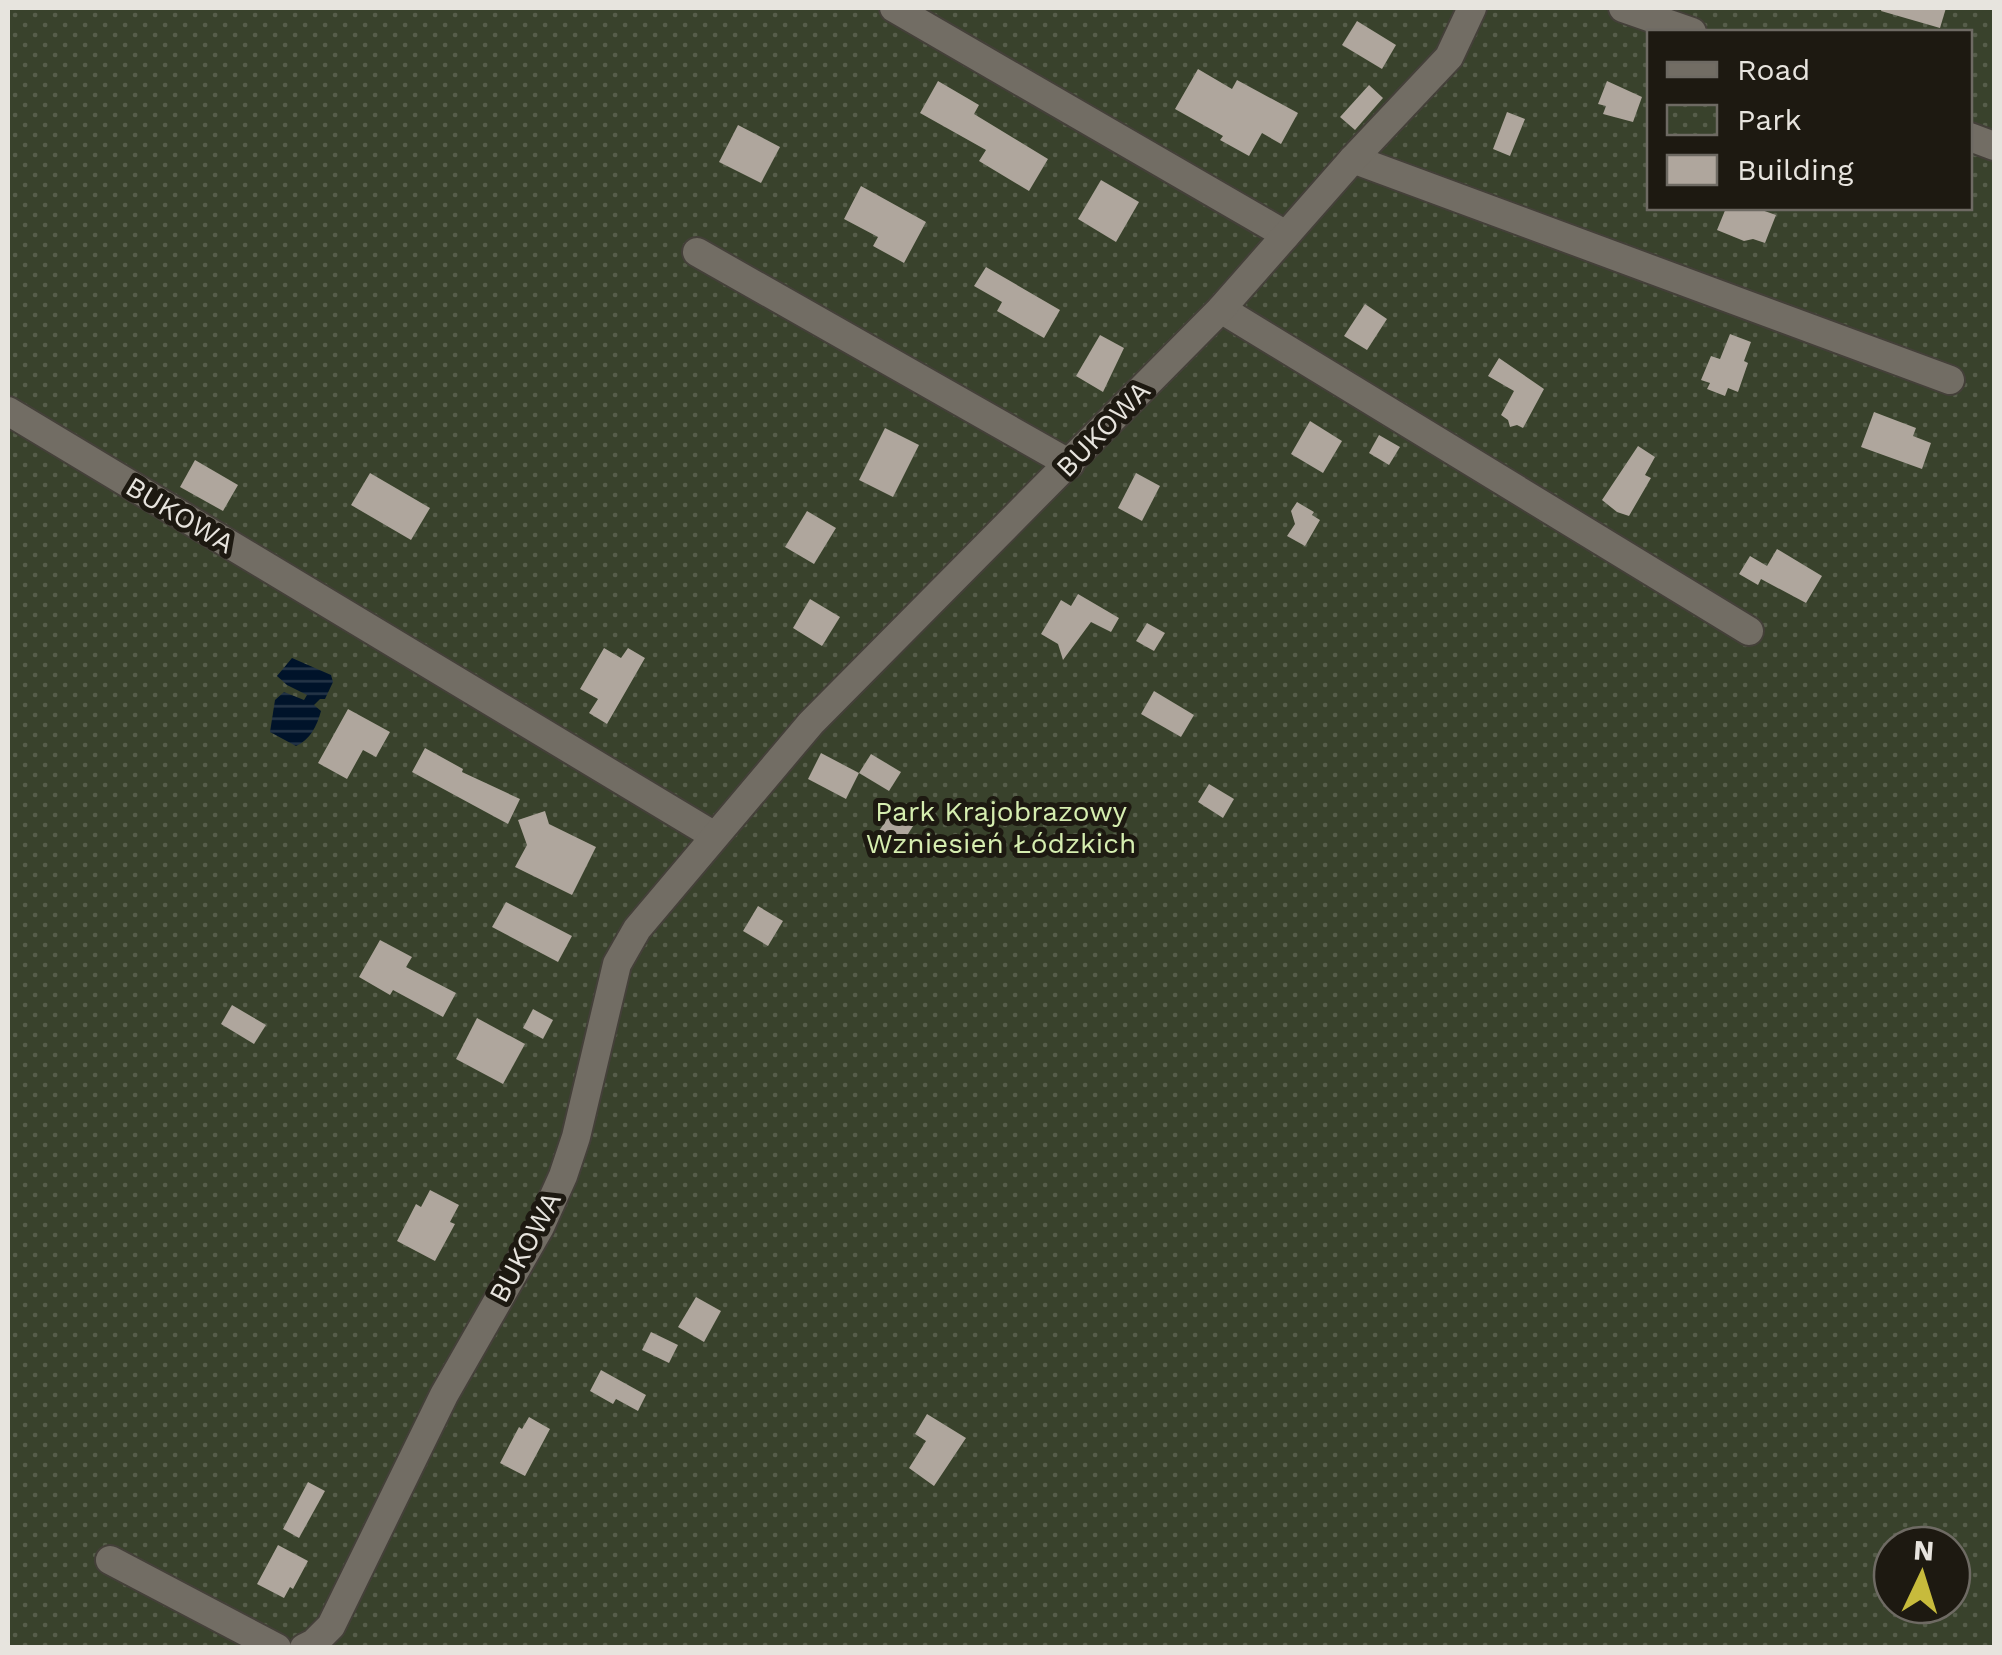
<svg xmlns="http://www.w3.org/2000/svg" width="2002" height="1655" viewBox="0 0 2002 1655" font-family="'Work Sans',sans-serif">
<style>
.park{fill:url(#park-dots);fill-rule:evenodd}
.water{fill:url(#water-rules)}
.building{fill:#afa69d}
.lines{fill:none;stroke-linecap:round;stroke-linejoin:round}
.minor-casing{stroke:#444039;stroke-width:32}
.minor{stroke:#726d64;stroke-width:28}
.labels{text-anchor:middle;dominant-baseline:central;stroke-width:10;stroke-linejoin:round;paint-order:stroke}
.street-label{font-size:28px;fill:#e7e4de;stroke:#1d1911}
.park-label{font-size:28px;fill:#d6eeb0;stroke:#1d1911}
</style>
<defs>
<pattern id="park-dots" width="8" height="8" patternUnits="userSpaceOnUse" patternTransform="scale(2.5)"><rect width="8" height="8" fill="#39422c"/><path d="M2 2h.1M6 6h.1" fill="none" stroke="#565d4a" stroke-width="1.8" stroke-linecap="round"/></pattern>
<pattern id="water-rules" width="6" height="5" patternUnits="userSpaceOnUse" patternTransform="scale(2.5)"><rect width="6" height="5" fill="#00132a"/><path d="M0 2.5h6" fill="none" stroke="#253548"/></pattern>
</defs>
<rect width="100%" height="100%" fill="#27231a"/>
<path class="park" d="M8,8h1986v1639h-1986zM1650,32h320v176h-320zM1892,1545h60v60h-60z"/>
<path class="water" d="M292,658l39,17 2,7 -8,17h-5l-6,6 7,6c-4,15 -11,29 -25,35l-26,-14 5,-32 9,-8 20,8 3,-5 -20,-10 -10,-9z"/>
<g class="building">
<path d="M1882,8h64l-6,20 -59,-17z"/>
<path d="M1357,21l39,24 -14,24 -40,-24z"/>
<path d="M1198,69l34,20 5,-9 61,33 -17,31 -19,-11 -13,23 -29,-16 3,-4 -48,-27z"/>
<path d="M938,81l41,24 -5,9 74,45 -19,32 -50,-30 7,-11 -66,-37z"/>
<path d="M1607,81l35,16 -9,25 -30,-8 3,-8 -8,-2z"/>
<path d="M1369,85l14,13 -28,32 -15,-13z"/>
<path d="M1507,112l18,7 -15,37 -17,-7z"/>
<path d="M738,125l42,22 -19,36 -42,-21z"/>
<path d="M1101,180l38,22 -23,40 -38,-23z"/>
<path d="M861,186l65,36 -22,41 -31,-17 5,-9 -34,-18z"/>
<path d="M1726,208h30l20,7 -11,28 -12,-4 -9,2 -27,-11z"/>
<path d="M986,267l74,43 -16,28 -47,-27 5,-9 -28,-16z"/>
<path d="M1365,304l22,15 -20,31 -23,-14z"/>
<path d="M1730,334l21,8 -7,19 4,2 -10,29 -10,-4 -3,8 -18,-7 3,-6 -9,-3 10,-24 9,3z"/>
<path d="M1100,335l24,13 -21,44 -27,-16z"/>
<path d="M1499,358l45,31 -21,39 -6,-3 -7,2 -2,-7 -7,-5 13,-24 -26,-15z"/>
<path d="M1874,412l42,16 -3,8 18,7 -9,26 -61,-22z"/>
<path d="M1310,421l32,20 -19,32 -32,-19z"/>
<path d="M885,428l34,17 -26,52 -34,-17z"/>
<path d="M1379,435l21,12 -11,18 -20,-12z"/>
<path d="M1638,446l17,11 -10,18 6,3 -22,38 -12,-4 -15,-12z"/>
<path d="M195,460l43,25 -15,26 -43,-24z"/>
<path d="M370,473l60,35 -19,32 -60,-35z"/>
<path d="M1136,473l24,13 -18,35 -24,-13z"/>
<path d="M1297,502l17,10 -2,3 8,5 -15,26 -18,-10 8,-12 -4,-13z"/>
<path d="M807,511l29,17 -22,36 -29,-17z"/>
<path d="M1777,549l45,27 -16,27 -45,-24 -3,6 -19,-11 11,-18 17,10z"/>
<path d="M1078,594l41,24 -8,14 -20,-10 -28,38 -5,-16 -17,-10 20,-34 10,6z"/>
<path d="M810,599l30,18 -18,29 -29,-18z"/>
<path d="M1147,623l18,10 -11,18 -18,-10z"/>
<path d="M604,648l17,10 7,-10 17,10 -38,66 -18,-11 9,-14 -18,-10z"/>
<path d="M1154,691l40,24 -13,22 -40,-23z"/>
<path d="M348,709l42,23 -14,25 -13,-7 -16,29 -29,-16z"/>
<path d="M425,748l38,21 -1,3 58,27 -12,25 -96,-52z"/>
<path d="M821,753l38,20 -13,26 -38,-20z"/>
<path d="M871,754l30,18 -12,19 -30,-18z"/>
<path d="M1209,784l25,15 -11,19 -25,-16z"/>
<path d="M893,810l22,13 -16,25 -22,-14z"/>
<path d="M545,811l4,13 47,23 -24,48 -57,-28 12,-22 -9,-25z"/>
<path d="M506,902l66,34 -14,26 -66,-35z"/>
<path d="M758,906l25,15 -15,25 -25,-15z"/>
<path d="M380,940l32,17 -6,10 50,26 -13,24 -50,-27 -3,5 -31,-18z"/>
<path d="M232,1005l34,20 -12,19 -33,-20z"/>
<path d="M533,1009l20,11 -10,19 -20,-11z"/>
<path d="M477,1018l48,26 -22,40 -47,-25z"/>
<path d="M430,1190l29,15 -9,17 5,2 -20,37 -38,-20 19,-37 5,3z"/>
<path d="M696,1297l25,14 -17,31 -26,-15z"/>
<path d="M651,1332l27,13 -9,18 -27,-13z"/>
<path d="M601,1370l45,25 -8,16 -22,-12 -3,5 -23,-13z"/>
<path d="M927,1414l39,24 -32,48 -25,-18 17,-27 -11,-7z"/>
<path d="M529,1417l21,12 -25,47 -25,-13 19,-36 3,2z"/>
<path d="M308,1482l17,9 -26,47 -16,-9z"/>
<path d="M278,1545l30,16 -15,28 -3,-2 -6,11 -27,-14z"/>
</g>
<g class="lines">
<g class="minor-casing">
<g id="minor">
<path d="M894,8l392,227"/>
<path d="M1623,8l69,24"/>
<path d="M1970,137l24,9"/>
<path d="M1353,159l597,221"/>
<path d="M697,252l373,212"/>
<path d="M1221,309l528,322"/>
<path d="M8,411l705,424"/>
<path d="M110,1560l167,88"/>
<path d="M304,1648l10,-5 17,-17 113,-231 96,-168 23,-51 13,-39 41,-173 20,-35 174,-206 410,-414 132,-150 96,-102 23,-49"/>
</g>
</g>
<use href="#minor" class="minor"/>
</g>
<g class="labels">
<g class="street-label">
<text transform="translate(1103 429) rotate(-46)">BUKOWA</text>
<text transform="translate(180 515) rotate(31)">BUKOWA</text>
<text transform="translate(525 1247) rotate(-62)">BUKOWA</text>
</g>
<g class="park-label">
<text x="1001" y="811">Park Krajobrazowy<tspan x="1001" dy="32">Wzniesień Łódzkich</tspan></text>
</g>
</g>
<rect width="2002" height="1655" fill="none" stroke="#e7e4de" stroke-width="20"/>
<rect x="1647" y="30" width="325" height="180" fill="#1d1911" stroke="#6e6a63" stroke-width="2.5"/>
<rect x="1667" y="62" width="50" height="15" fill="#726d64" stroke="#6e6a63" stroke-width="2.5"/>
<text x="1737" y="80" font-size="30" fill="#e7e4de">Road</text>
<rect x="1667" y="105" width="50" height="30" fill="url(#park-dots)" stroke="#6e6a63" stroke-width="2.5"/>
<text x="1737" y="130" font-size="30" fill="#e7e4de">Park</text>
<rect x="1667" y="155" width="50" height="30" fill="#afa69d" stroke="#6e6a63" stroke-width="2.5"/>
<text x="1737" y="180" font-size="30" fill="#e7e4de">Building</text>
<g transform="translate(1922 1575) rotate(4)"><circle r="48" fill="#1d1911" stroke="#6e6a63" stroke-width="2.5"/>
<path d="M0-8L18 38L0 25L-18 38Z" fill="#c7bb3c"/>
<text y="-15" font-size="28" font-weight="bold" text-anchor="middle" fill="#e7e4de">N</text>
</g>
</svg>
